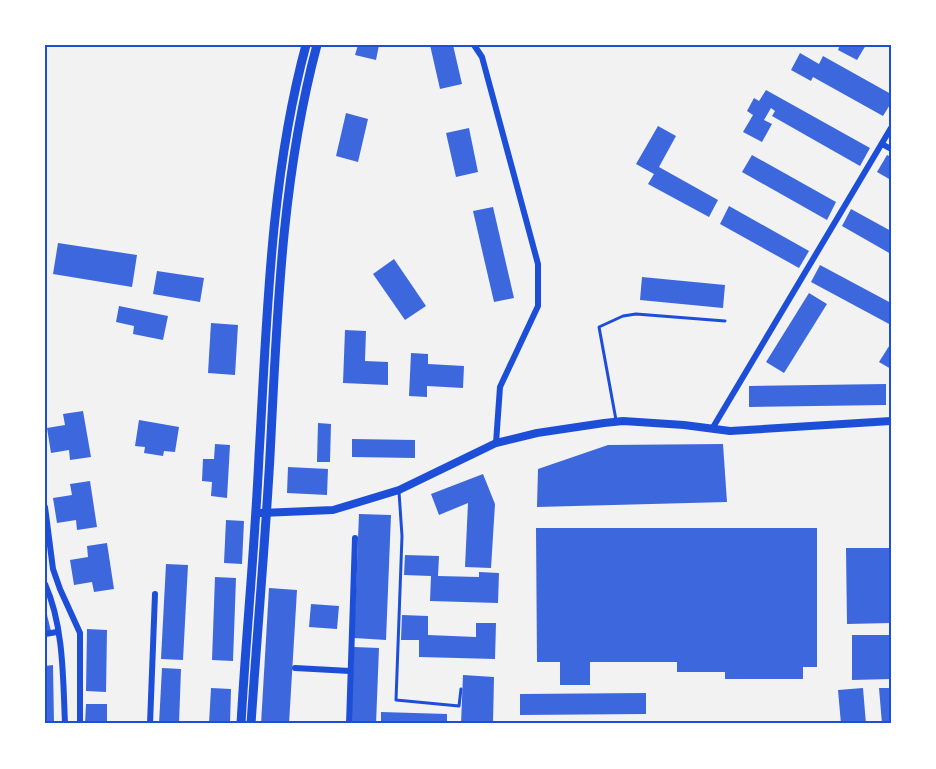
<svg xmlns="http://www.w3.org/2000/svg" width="936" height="769" viewBox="0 0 936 769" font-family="'Sofia Sans Condensed',sans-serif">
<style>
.building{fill:#3d67dc}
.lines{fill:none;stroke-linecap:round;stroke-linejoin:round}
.service{stroke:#1d4ed8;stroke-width:3}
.minor{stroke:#1d4ed8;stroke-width:6}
.tertiary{stroke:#1d4ed8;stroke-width:8}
.primary{stroke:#1d4ed8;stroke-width:9}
.neatline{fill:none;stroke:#1d4ed8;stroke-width:2}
</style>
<rect width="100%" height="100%" fill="#f2f2f2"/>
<g class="building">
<path d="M358,45h21l-3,15 -21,-5z"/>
<path d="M430,45h23l9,39 -22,5z"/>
<path d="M840,45h26l-9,15 -19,-10z"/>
<path d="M800,53l19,11 4,-8 68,38v9l-8,13 -70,-39 -2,4 -20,-11z"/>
<path d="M766,90l104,58 -10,18 -88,-50 3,-5 -4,-3 -7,12 8,4 -10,18 -19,-10 10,-17 -6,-4 7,-13 5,3z"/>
<path d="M346,113l22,6 -10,43 -22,-6z"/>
<path d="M658,126l18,10 -17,31 59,33 -9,17 -61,-33 6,-10 -18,-10z"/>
<path d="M469,128l9,44 -22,5 -10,-44z"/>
<path d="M752,155l84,47 -9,18 -85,-48z"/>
<path d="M887,155l4,2v23l-14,-8z"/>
<path d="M729,206l80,45 -10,17 -79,-44z"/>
<path d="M493,207l21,91 -20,4 -21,-91z"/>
<path d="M851,209l40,22v23l-49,-28z"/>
<path d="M58,243l79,12 -5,32 -79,-13z"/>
<path d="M394,259l32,47 -21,14 -32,-46z"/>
<path d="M820,265l71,38v22l-80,-43z"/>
<path d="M157,271l47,7 -4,24 -47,-8z"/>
<path d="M642,277l83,8 -2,23 -83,-8z"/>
<path d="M809,293l18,11 -43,69 -18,-11z"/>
<path d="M119,306l49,10 -5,24 -30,-6 1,-8 -18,-4z"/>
<path d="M211,323l27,2 -3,50 -27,-2z"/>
<path d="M345,330l21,1 -1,30 23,1v23l-45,-2z"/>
<path d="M891,343v26l-12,-7z"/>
<path d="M411,353l17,1v10l36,2 -1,22 -36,-2v11l-18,-1z"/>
<path d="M886,384v21l-137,2v-21z"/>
<path d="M83,411l8,46 -21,3 -1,-10 -18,3 -4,-25 18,-3 -2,-11z"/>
<path d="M139,420l40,7 -4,25 -11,-1 -1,5 -19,-3 1,-6 -10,-1z"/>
<path d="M318,423l13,1 -1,38h-13z"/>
<path d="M352,439l63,1v18l-63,-1z"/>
<path d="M215,444l15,1 -3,53 -16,-2 1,-14 -10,-1 1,-22h11z"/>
<path d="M723,444l4,58 -190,5 1,-38 70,-24z"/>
<path d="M288,467l40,2 -1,26 -40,-2z"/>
<path d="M483,474l12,30 -4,64 -26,-1 3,-64 -29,12 -8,-21z"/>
<path d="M90,481l7,46 -20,3 -1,-10 -19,3 -4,-25 19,-3 -2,-11z"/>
<path d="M359,514l32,1 -5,125 -32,-2z"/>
<path d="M226,520l18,1 -2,43 -18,-1z"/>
<path d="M536,528h281v139h-14v12h-78v-7h-48v-10h-87v23h-30v-23h-23z"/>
<path d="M107,543l7,46 -20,3 -2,-10 -18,3 -4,-25 18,-3 -1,-11z"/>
<path d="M846,548h45v75l-44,1z"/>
<path d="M405,555l34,1 -1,20 41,1v-5l20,1 -1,30 -68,-2 1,-25 -27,-1z"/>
<path d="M166,564l22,1 -5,95 -22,-1z"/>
<path d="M215,577l21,1 -3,83 -21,-1z"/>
<path d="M269,588l28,2 -8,134h-28z"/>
<path d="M311,604l28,2 -2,23 -28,-2z"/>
<path d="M45,607l6,24 -6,1z"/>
<path d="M402,615l26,1v19l48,2v-14h20l-1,36 -76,-2v-17h-18z"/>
<path d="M87,629l20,1 -1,62 -20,-1z"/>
<path d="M852,635h39v44l-39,1z"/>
<path d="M354,647l25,1 -3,76h-25z"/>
<path d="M53,665l1,59h-9v-58z"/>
<path d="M162,668l19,1 -2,55h-20z"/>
<path d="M463,675l31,2 -1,47h-32z"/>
<path d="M211,688l20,1 -1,35h-21z"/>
<path d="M863,688l3,36h-25l-3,-34z"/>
<path d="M879,688h12v36h-9z"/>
<path d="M646,693v21l-126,1v-21z"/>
<path d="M86,704h21v20h-22z"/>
<path d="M381,712l66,2v10h-66z"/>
</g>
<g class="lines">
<g class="service">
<path d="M616,420l-17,-93 24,-11 13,-2 89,7"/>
<path d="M399,492l3,44 -6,164 63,6 2,-17"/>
</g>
<g class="minor">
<path d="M474,45l8,12 56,207v42l-38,81 -4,56"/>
<path d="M882,144l9,5"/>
<path d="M712,429l179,-301"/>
<path d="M45,507l8,62 7,20 20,44v91"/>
<path d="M45,584c19,42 18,96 20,140"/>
<path d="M45,634l12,-2"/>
<path d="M295,668l55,3"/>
<path d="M150,724l5,-130"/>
<path d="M349,724l6,-186"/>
</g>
<path class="tertiary" d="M261,513l72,-3 66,-20 97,-47 41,-10 67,-10 19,-2 61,4 46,6 161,-10"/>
<g class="primary">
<path d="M241,724c5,-89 14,-179 18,-268 8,-137 11,-278 47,-411"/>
<path d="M251,724c6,-89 14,-179 19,-268 7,-137 11,-277 47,-411"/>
</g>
</g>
<rect width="936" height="769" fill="none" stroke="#ffffff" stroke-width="93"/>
<rect x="46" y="46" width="844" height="676" class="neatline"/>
</svg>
